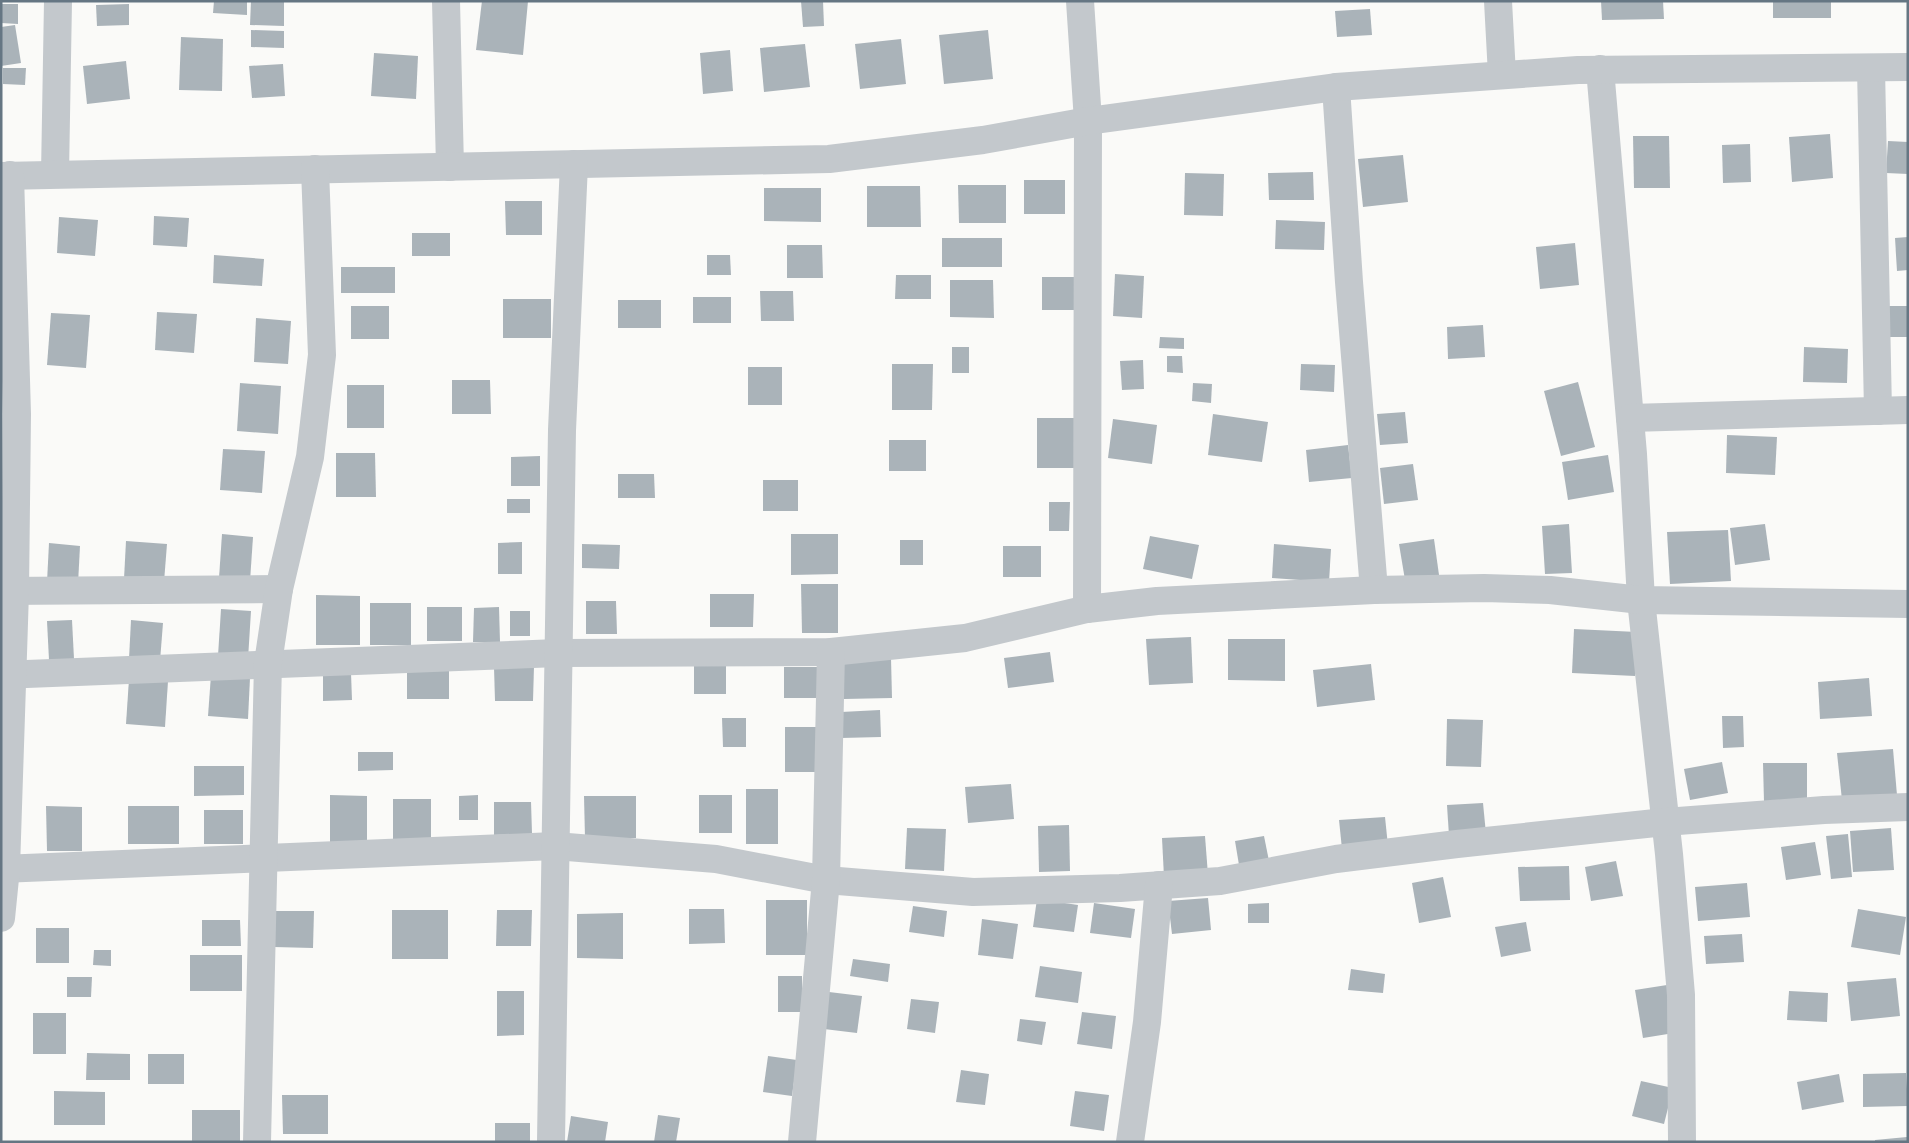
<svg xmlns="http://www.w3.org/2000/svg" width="1909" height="1143" viewBox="0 0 1909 1143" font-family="'Work Sans',sans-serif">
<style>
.building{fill:#aab3b9}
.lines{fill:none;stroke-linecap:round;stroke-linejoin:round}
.minor{stroke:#c3c8cc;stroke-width:28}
</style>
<rect width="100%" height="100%" fill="#fafaf8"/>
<g class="building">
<path d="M214,1h33v14l-34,-2z"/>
<path d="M251,1h33v25l-34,-1z"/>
<path d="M482,1h46l-5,54 -47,-5z"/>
<path d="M801,1h22l1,25 -21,1z"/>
<path d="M1601,1h62l1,18 -62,1z"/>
<rect x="1773" y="1" width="58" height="17"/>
<path d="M1,4h17v20l-17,-1z"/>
<path d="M129,4v21l-32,1 -1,-21z"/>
<path d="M1370,9l2,26 -35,2 -2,-26z"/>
<path d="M15,25l6,38 -20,3v-39z"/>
<path d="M251,30l33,1v17l-33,-1z"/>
<path d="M988,30l5,49 -49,5 -5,-49z"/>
<path d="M181,37l42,2 -1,52 -43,-1z"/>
<path d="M901,39l5,45 -46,5 -5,-45z"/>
<path d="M805,44l5,43 -46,5 -4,-44z"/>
<path d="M730,50l3,41 -30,3 -3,-41z"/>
<path d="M374,53l44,3 -2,43 -45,-3z"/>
<path d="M126,61l4,38 -43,5 -4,-38z"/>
<path d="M283,64l2,32 -33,2 -3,-32z"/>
<path d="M3,68h23l-1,17 -22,-1z"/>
<path d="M1830,134l3,44 -41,4 -3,-45z"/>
<path d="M1633,136h36l1,52h-36z"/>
<path d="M1888,141l20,1v32l-22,-1z"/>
<path d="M1750,144l1,38 -28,1 -1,-38z"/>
<path d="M1403,155l5,47 -45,5 -5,-48z"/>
<path d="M1313,172l1,28h-45l-1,-27z"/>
<path d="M1185,173l39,1 -1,42 -39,-1z"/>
<rect x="1024" y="180" width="41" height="34"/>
<path d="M958,185h48v38h-47z"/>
<path d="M867,186h53l1,41h-54z"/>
<path d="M764,188h57v34l-57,-1z"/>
<path d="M505,201h37v34h-36z"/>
<path d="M154,216l35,2 -2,29 -34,-2z"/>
<path d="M59,217l39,3 -3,36 -38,-3z"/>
<path d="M1276,220l49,2 -1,28 -49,-1z"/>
<rect x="412" y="233" width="38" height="23"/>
<path d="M1908,237v33l-11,1 -2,-33z"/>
<rect x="942" y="238" width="60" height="29"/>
<path d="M1575,243l4,42 -39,4 -4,-42z"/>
<path d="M787,245h35l1,33h-36z"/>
<path d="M214,255l50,4 -2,27 -49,-3z"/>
<path d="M707,255h23l1,20h-24z"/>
<rect x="341" y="267" width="54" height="26"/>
<path d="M1115,274l29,2 -2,42 -29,-2z"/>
<path d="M896,275h35v24h-36z"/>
<rect x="1042" y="277" width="33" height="33"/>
<path d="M950,280h43l1,38 -44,-1z"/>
<path d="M760,291h33l1,30h-33z"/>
<rect x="693" y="297" width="38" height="26"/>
<rect x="503" y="299" width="48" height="39"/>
<rect x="618" y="300" width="43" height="28"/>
<rect x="351" y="306" width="38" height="33"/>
<rect x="1888" y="306" width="20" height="31"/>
<path d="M157,312l40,2 -3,39 -39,-3z"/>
<path d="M51,313l39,2 -4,53 -39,-3z"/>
<path d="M256,318l35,3 -3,43 -34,-2z"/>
<path d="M1483,325l2,32 -37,2 -1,-32z"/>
<path d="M1160,337l24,1v11l-25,-1z"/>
<rect x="952" y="347" width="17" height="26"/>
<path d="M1804,347l44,2 -1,34 -44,-1z"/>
<path d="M1167,356h15l1,17 -16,-1z"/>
<path d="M1143,360l1,29 -22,1 -2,-29z"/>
<path d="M892,364h41l-1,46h-40z"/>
<path d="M1301,364l34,1 -1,27 -34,-2z"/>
<rect x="748" y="367" width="34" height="38"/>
<path d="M452,380h38l1,34h-39z"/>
<path d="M1578,382l17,65 -34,9 -17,-65z"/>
<path d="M240,383l41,3 -3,48 -41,-3z"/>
<path d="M1193,383l19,1 -1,19 -19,-2z"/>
<rect x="347" y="385" width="37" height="43"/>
<path d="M1405,412l3,31 -28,2 -3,-31z"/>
<path d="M1213,414l55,8 -6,40 -54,-7z"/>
<path d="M1037,418h37l1,50h-38z"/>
<path d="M1113,419l44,6 -5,39 -44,-6z"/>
<path d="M1727,435l50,2 -2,38 -49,-2z"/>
<rect x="889" y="440" width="37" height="31"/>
<path d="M1348,445l4,33 -43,4 -3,-32z"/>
<path d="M223,449l42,2 -3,42 -42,-3z"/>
<path d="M336,453h39l1,44h-40z"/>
<path d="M1608,455l6,37 -46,8 -6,-38z"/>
<path d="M540,456v30h-29v-29z"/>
<path d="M1413,464l5,36 -34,4 -4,-36z"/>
<path d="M618,474h36l1,24h-37z"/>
<rect x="763" y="480" width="35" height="31"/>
<rect x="507" y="499" width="23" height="14"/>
<path d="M1049,502h21l-1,29h-20z"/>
<path d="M1569,524l3,49 -27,1 -3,-48z"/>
<path d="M1765,524l5,36 -35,5 -5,-37z"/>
<path d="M1728,530l3,51 -61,3 -3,-52z"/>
<path d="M222,534l31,3 -3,44 -31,-3z"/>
<path d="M791,534h47v40l-47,1z"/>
<path d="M1150,536l49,9 -7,34 -49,-10z"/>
<path d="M1434,539l5,36 -34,5 -6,-36z"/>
<rect x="900" y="540" width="23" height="25"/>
<path d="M126,541l41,3 -3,38 -40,-3z"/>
<path d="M522,542v32h-24v-31z"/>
<path d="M49,543l31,3 -2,38 -31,-2z"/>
<path d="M582,544l38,1 -1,24 -37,-1z"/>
<path d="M1274,544l57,5 -2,33 -57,-4z"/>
<rect x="1003" y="546" width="38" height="31"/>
<path d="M801,584h37v49h-36z"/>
<path d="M710,594h44l-1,33h-43z"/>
<path d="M316,595l44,1v49h-44z"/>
<path d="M586,601h30l1,33h-31z"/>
<rect x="370" y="603" width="41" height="42"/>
<rect x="427" y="607" width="35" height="34"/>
<path d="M499,607l1,35h-27l1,-34z"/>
<path d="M221,609l30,2 -3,48 -30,-3z"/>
<rect x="510" y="611" width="20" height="25"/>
<path d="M72,620l2,39 -25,1 -2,-39z"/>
<path d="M131,620l32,3 -3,38 -31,-2z"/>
<path d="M1574,629l63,3 -2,44 -63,-3z"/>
<path d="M1191,637l2,46 -44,2 -3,-46z"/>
<path d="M1228,639h57v42l-57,-1z"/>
<path d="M1050,652l4,30 -46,6 -4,-30z"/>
<path d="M843,658h48l1,40 -48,1z"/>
<rect x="694" y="664" width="32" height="30"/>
<path d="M1371,664l4,36 -58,7 -4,-37z"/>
<path d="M534,666l-1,35h-38l-1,-34z"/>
<rect x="784" y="667" width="37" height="31"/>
<rect x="407" y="670" width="42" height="29"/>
<path d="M323,673h28l1,27 -29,1z"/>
<path d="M211,675l39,3 -2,41 -40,-3z"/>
<path d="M1869,678l3,38 -52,3 -2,-37z"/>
<path d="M129,679l39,2 -3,46 -39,-3z"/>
<path d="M880,710l1,27 -40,1v-26z"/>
<path d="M1722,716h21l1,31 -21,1z"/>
<path d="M722,718h24v29h-23z"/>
<path d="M1447,719l36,1 -2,47 -35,-1z"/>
<rect x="785" y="727" width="36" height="45"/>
<path d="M1893,749l4,46 -55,5 -5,-47z"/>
<path d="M358,752h35v18l-35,1z"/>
<path d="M1722,762l6,31 -38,7 -6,-31z"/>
<path d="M1763,763h44v39h-43z"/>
<path d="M194,766h50v29l-50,1z"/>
<path d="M1011,784l3,35 -46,4 -3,-36z"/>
<rect x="746" y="789" width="32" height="55"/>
<path d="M330,795l37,1v50h-37z"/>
<path d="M478,795v25h-19v-24z"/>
<rect x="699" y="795" width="33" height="38"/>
<path d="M584,796h52v42h-51z"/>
<rect x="393" y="799" width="38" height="41"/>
<path d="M494,802h37l1,32 -38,1z"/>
<path d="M1483,803l3,31 -37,2 -2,-31z"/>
<path d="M46,806l36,1v44h-35z"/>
<rect x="128" y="806" width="51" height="38"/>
<rect x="204" y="810" width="39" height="34"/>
<path d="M1385,817l3,29 -46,3 -3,-29z"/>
<path d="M1069,825l1,46 -31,1 -1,-46z"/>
<path d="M907,828l39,1 -2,42 -39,-2z"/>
<path d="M1891,828l3,42 -41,2 -3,-41z"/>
<path d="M1848,834l4,43 -21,2 -5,-43z"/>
<path d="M1205,836l3,39 -44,2 -2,-39z"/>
<path d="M1264,836l6,30 -30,5 -5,-30z"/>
<path d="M1815,842l6,33 -35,5 -5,-33z"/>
<path d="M1616,861l7,35 -32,5 -6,-34z"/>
<path d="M1569,866l1,34 -50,1 -2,-34z"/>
<path d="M1443,877l8,40 -32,6 -7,-40z"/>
<path d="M1747,883l3,34 -52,4 -3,-34z"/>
<path d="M1208,898l3,32 -39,4 -4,-33z"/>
<path d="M1037,899l41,6 -4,27 -41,-5z"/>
<rect x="766" y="900" width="41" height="55"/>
<path d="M1094,903l41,6 -4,29 -41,-5z"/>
<path d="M1269,903v20h-21v-19z"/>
<path d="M913,906l34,5 -3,26 -35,-5z"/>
<path d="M689,909h35l1,34 -36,1z"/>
<path d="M1858,909l48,8 -6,38 -49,-8z"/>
<rect x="392" y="910" width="56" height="49"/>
<path d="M497,910h35l-1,36h-35z"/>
<path d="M274,911h40l-1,37 -39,-1z"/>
<path d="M623,913v46l-46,-1v-44z"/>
<path d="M982,919l36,5 -5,35 -35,-4z"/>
<path d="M202,920h38l1,26h-39z"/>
<path d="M1526,922l5,29 -30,6 -6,-30z"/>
<rect x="36" y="928" width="33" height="35"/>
<path d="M1742,934l2,28 -38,2 -2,-28z"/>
<path d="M94,950h17v16l-18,-1z"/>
<rect x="190" y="955" width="52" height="36"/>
<path d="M853,959l37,5 -2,18 -38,-6z"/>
<path d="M1040,966l42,6 -4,31 -43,-6z"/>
<path d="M1351,969l34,5 -2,19 -35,-3z"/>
<rect x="778" y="976" width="24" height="36"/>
<path d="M67,977h25l-1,20h-24z"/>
<path d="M1896,978l4,38 -49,5 -4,-39z"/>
<path d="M1667,985l7,48 -31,5 -8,-48z"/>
<path d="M497,991h27v44l-27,1z"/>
<path d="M1789,991l39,2 -1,29 -40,-2z"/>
<path d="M829,992l33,4 -5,37 -33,-4z"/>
<path d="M911,999l28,3 -4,31 -28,-4z"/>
<path d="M1082,1012l34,4 -4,33 -35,-5z"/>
<rect x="33" y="1013" width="33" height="41"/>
<path d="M1020,1019l26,3 -4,23 -25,-4z"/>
<path d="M87,1053l43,1v26h-44z"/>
<rect x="148" y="1054" width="36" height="30"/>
<path d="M768,1056l29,4 -5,36 -29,-4z"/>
<path d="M961,1070l28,4 -4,31 -29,-3z"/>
<path d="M1906,1073l2,33 -45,1v-33z"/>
<path d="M1839,1074l5,28 -42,8 -5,-28z"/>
<path d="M1641,1081l32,7 -9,36 -32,-8z"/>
<path d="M54,1091l51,1v33h-51z"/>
<path d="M1075,1091l34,4 -5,36 -34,-5z"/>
<path d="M282,1095h46v39h-45z"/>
<rect x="192" y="1110" width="48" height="32"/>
<path d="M658,1115l22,3 -4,24h-22z"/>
<path d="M571,1116l37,6 -3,20h-38z"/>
<rect x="495" y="1123" width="35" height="19"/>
<path d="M1907,1137l1,5h-33v-2z"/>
</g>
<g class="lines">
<g class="minor">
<path d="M446,1l4,166"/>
<path d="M1080,1l8,120 -1,488"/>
<path d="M1498,1l4,74"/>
<path d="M1871,68l7,343"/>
<path d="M1600,69l33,385 8,146 28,254 12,141 1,147"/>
<path d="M1336,87l13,195 25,308"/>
<path d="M55,174l3,-173"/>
<path d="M1,176l828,-17 154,-19 105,-19 248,-34 242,-17 330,-3"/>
<path d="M1630,418l278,-8"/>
<path d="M1,591l278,-2"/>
<path d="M1,675l557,-22 273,-1 134,-14 122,-29 70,-8 217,-11 110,-2 66,2 91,10 267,4"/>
<path d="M1,869l554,-23 161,13 110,21 147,12 147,-4 100,-7 116,-22 121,-15 208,-22 159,-12 84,-3"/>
<path d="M1,918l5,-50 9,-276 2,-178 -7,-239"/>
<path d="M257,1142l11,-479 11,-74 31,-132 12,-102 -7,-186"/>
<path d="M551,1142l11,-712 12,-266"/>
<path d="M802,1142l24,-262 5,-228"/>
<path d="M1130,1142l17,-120 12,-137"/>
</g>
</g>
<rect width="1909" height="1143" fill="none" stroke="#657683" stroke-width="5"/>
</svg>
